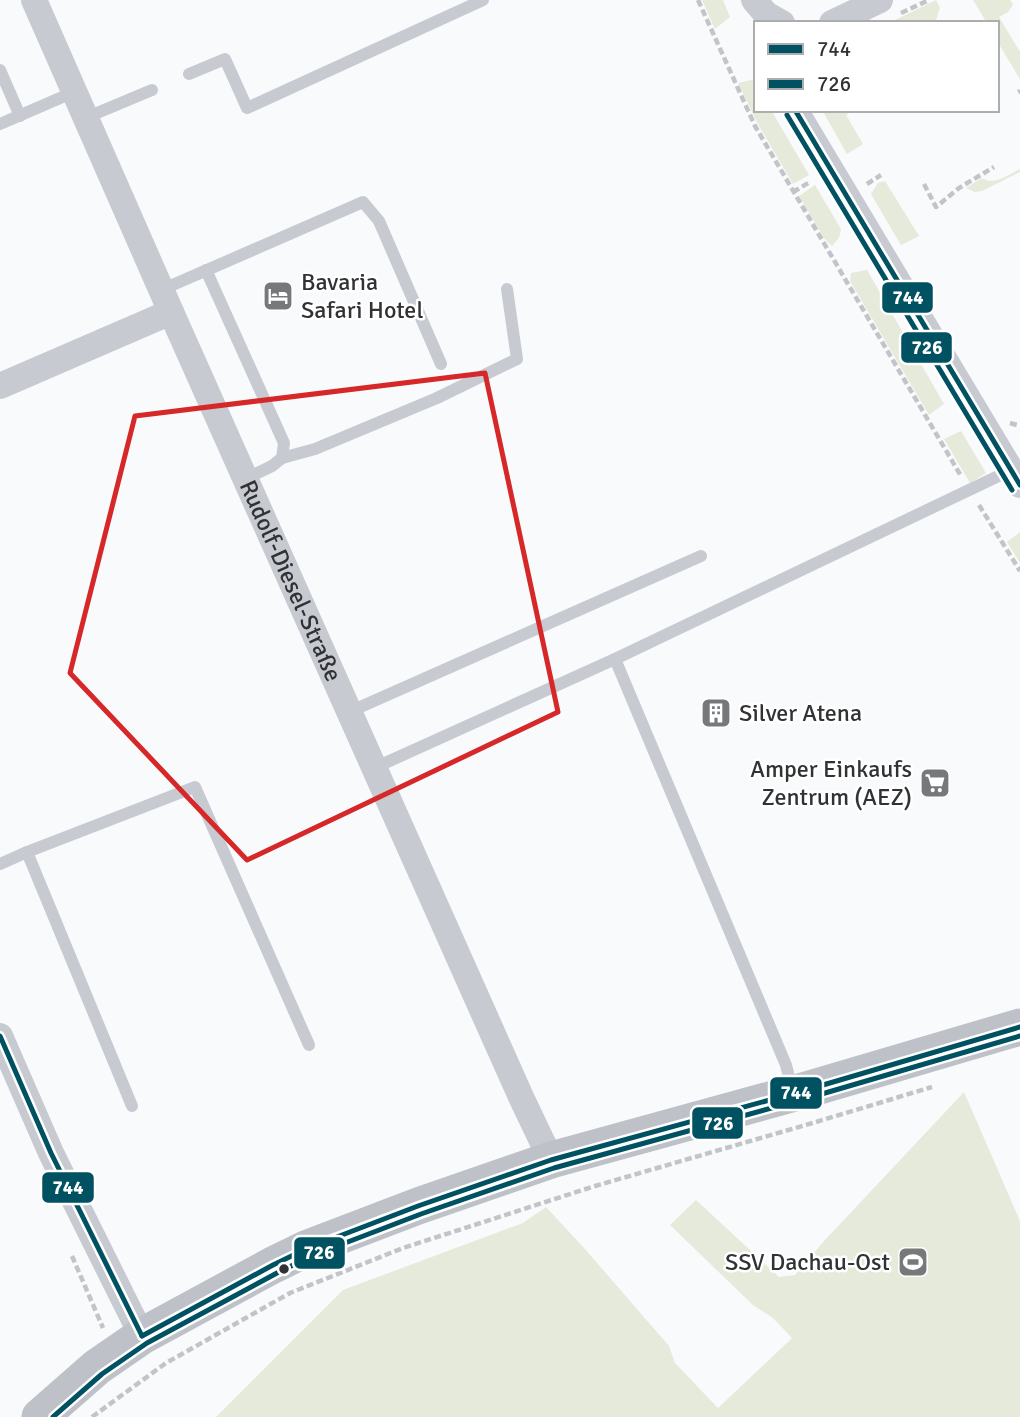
<svg xmlns="http://www.w3.org/2000/svg" width="1020" height="1417" viewBox="0 0 1020 1417" font-family="Signika,sans-serif">
<style>
.green{fill:#e5eada}
.lines{fill:none;stroke-linecap:round;stroke-linejoin:round}
.path{stroke:#c2c4c7;stroke-width:4.5;stroke-dasharray:7 3.5;stroke-linecap:butt}
.service{stroke:#c8cad1;stroke-width:12}
.minor{stroke:#c8cad1;stroke-width:26}
.secondary{stroke:#bec1c8;stroke-width:37}
.bus-1-casing{stroke:#fff;stroke-width:10}
.bus-2-casing{stroke:#fff;stroke-width:10}
.bus-1{stroke:#005262;stroke-width:5}
.bus-2{stroke:#005262;stroke-width:5}
.marked{fill:none;stroke:#d62828;stroke-width:5;stroke-linejoin:round}
.bus-dot{fill:#313234;stroke:#fff;stroke-width:2.5}
.labels{text-anchor:middle;dominant-baseline:central;stroke-width:5;stroke-linejoin:round;paint-order:stroke}
.poi-label{font-size:24px;fill:#313234;stroke:#fff;text-anchor:start}
.street-label{font-size:24px;fill:#313234;stroke:#fff}
.line-badge{stroke:#fff;stroke-width:2.5}
.badge-label{font-size:19px;text-anchor:middle;font-weight:bold;fill:#fff}
</style>
<rect width="100%" height="100%" fill="#f8fafc"/>
<g class="green">
<path d="M702,0h21l7,17 -15,12z"/>
<path d="M936,0l4,8 -5,15h-46z"/>
<path d="M973,0h37l3,5 -5,7 -9,5 21,35v27l-23,-38v-18h-10z"/>
<path d="M751,80l5,2v28h15l38,65 -16,9 -34,-58 -21,-43z"/>
<path d="M822,110h24l2,4 -2,1 17,29 -16,10z"/>
<path d="M1020,169v3l-38,19 -7,1 -9,-4 16,-10c12,8 26,-3 38,-9z"/>
<path d="M885,181l34,55 -18,9 -30,-51 7,-11z"/>
<path d="M815,185l26,44 -2,9 -7,8 -8,-8 -25,-42z"/>
<path d="M867,270l77,134 -15,11 -79,-134 1,-8z"/>
<path d="M961,431l25,42 -16,10 -26,-44z"/>
<path d="M1020,532v31l-13,-21z"/>
<path d="M964,1092l56,129v196h-804l127,-127 180,-67 23,-16 38,41 85,98 6,17 43,45 74,-70 -19,-20 -20,-13 -83,-80 26,-25 83,77 16,-2 30,-35z"/>
</g>
<g class="lines">
<g class="path">
<path d="M698,0l57,126 206,350"/>
<path d="M901,13l28,-13"/>
<path d="M1018,92l2,-1"/>
<path d="M867,184l14,-9"/>
<path d="M924,184l12,23 23,-19 35,-21"/>
<path d="M793,192l17,-10"/>
<path d="M1010,423l10,3"/>
<path d="M979,505l41,66"/>
<path d="M72,1256l31,72"/>
<path d="M92,1417l74,-54 124,-70 113,-45 192,-62 221,-64 116,-35"/>
</g>
<g class="service">
<path d="M0,70l20,46"/>
<path d="M189,74l36,-15 22,49 236,-108"/>
<path d="M85,118l67,-28"/>
<path d="M0,124l74,-32"/>
<path d="M206,270l78,173 -2,15 -10,8 -27,13"/>
<path d="M161,290l202,-88 16,19 62,143"/>
<path d="M282,458l33,-9 122,-51 80,-39 -10,-70"/>
<path d="M615,659l171,406 6,24"/>
<path d="M349,712l352,-156"/>
<path d="M374,768l241,-109 396,-189"/>
<path d="M27,852l168,-65 114,258"/>
<path d="M0,864l27,-12 105,254"/>
</g>
<g class="minor">
<path id="s1" d="M34,0l137,312 350,785 30,63"/>
<path d="M754,0l12,14 16,9"/>
<path d="M832,23l48,-23"/>
<path d="M795,110l225,375"/>
<path d="M0,386l171,-74"/>
<path d="M0,1036l51,117 91,183"/>
</g>
<path class="secondary" d="M40,1417l57,-50 45,-31 131,-71 35,-17 110,-42 133,-46 255,-70 214,-63"/>
<g class="bus-1-casing">
<g id="bus-1">
<path d="M795,110l225,375"/>
<path d="M0,1036l51,117 91,183"/>
<path d="M142,1336l131,-71 35,-17 110,-42 133,-46 255,-70 214,-63"/>
</g>
</g>
<g class="bus-2-casing">
<g id="bus-2">
<path d="M787,115l225,375"/>
<path d="M53,1417l49,-43 45,-31 130,-70 34,-17 110,-42 133,-46 254,-70 212,-62"/>
</g>
</g>
<use href="#bus-1" class="bus-1"/>
<use href="#bus-2" class="bus-2"/>
</g>
<path class="marked" d="M485,373l73,339 -311,148 -177,-187 65,-257z"/>
<defs>
<g id="hotel-square" transform="scale(1.575)"><rect x="-9" y="-9" width="18" height="18" rx="4" fill="#77787a" stroke="#fff"/><path d="M-6-4.5h1.5V1H6V5H4.5V3h-9V5H-6ZM-4 0a1.8 1.8 0 1 1 3.6 0ZM.5 0V-2.5h3Q6-2.5 6 0Z" fill="#fff"/></g>
<g id="building-square" transform="scale(1.575)"><rect x="-9" y="-9" width="18" height="18" rx="4" fill="#77787a" stroke="#fff"/><path d="M-4-6H4V6H1V3H-1V6H-4ZM-2.5-4.3h1.7v1.8h-1.7ZM.8-4.3h1.7v1.8H.8ZM-2.5-1h1.7V.8h-1.7ZM.8-1h1.7V.8H.8Z" fill="#fff"/></g>
<g id="supermarket-square" transform="scale(1.575)"><rect x="-9" y="-9" width="18" height="18" rx="4" fill="#77787a" stroke="#fff"/><path d="M-6-5.5h2.5l.6 2H6L4.5 2H-2.5L-4.4-4H-6ZM-1.5 3.2a1.3 1.3 0 1 0 .1 0ZM3 3.2a1.3 1.3 0 1 0 .1 0Z" fill="#fff"/></g>
<g id="stadium-square" transform="scale(1.575)"><rect x="-9" y="-9" width="18" height="18" rx="4" fill="#77787a" stroke="#fff"/><path d="M0-5a6.5 5 0 1 0 0 10a6.5 5 0 1 0 0-10ZM-3.5-1.8h7v3.6h-7Z" fill="#fff"/></g>
</defs>
<g fill-rule="evenodd">
<use href="#hotel-square" x="278" y="296"/>
<use href="#building-square" x="716" y="713"/>
<use href="#supermarket-square" x="935" y="783"/>
<use href="#stadium-square" x="913" y="1262"/>
</g>
<circle class="bus-dot" cx="284" cy="1269" r="6"/>
<g class="labels">
<g class="poi-label">
<text x="301" y="282">Bavaria<tspan x="301" dy="28">Safari Hotel</tspan></text>
<text x="739" y="713">Silver Atena</text>
<text x="912" y="769" text-anchor="end">Amper Einkaufs<tspan x="912" dy="28">Zentrum (AEZ)</tspan></text>
<text x="890" y="1262" text-anchor="end">SSV Dachau-Ost</text>
</g>
<g class="street-label">
<text stroke="none"><textPath href="#s1" startOffset="635">Rudolf-Diesel-Straße</textPath></text>
</g>
</g>
<g class="line-badge">
<rect x="881" y="281" width="53" height="33" rx="7" fill="#005262"/>
<rect x="900" y="331" width="53" height="33" rx="7" fill="#005262"/>
<rect x="769" y="1076" width="54" height="34" rx="7" fill="#005262"/>
<rect x="691" y="1106" width="53" height="34" rx="7" fill="#005262"/>
<rect x="41" y="1171" width="54" height="33" rx="7" fill="#005262"/>
<rect x="293" y="1236" width="53" height="34" rx="7" fill="#005262"/>
</g>
<g class="badge-label">
<text x="908" y="304">744</text>
<text x="927" y="354">726</text>
<text x="796" y="1099">744</text>
<text x="718" y="1130">726</text>
<text x="68" y="1194">744</text>
<text x="319" y="1259">726</text>
</g>
<rect x="754" y="21" width="245" height="91" fill="#ffffff" stroke="#adadae" stroke-width="2"/>
<rect x="768" y="44" width="35" height="10" fill="#005262" stroke="#adadae" stroke-width="2"/>
<text x="817" y="56" font-size="21" fill="#313234">744</text>
<rect x="768" y="79" width="35" height="10" fill="#005262" stroke="#adadae" stroke-width="2"/>
<text x="817" y="91" font-size="21" fill="#313234">726</text>
</svg>
